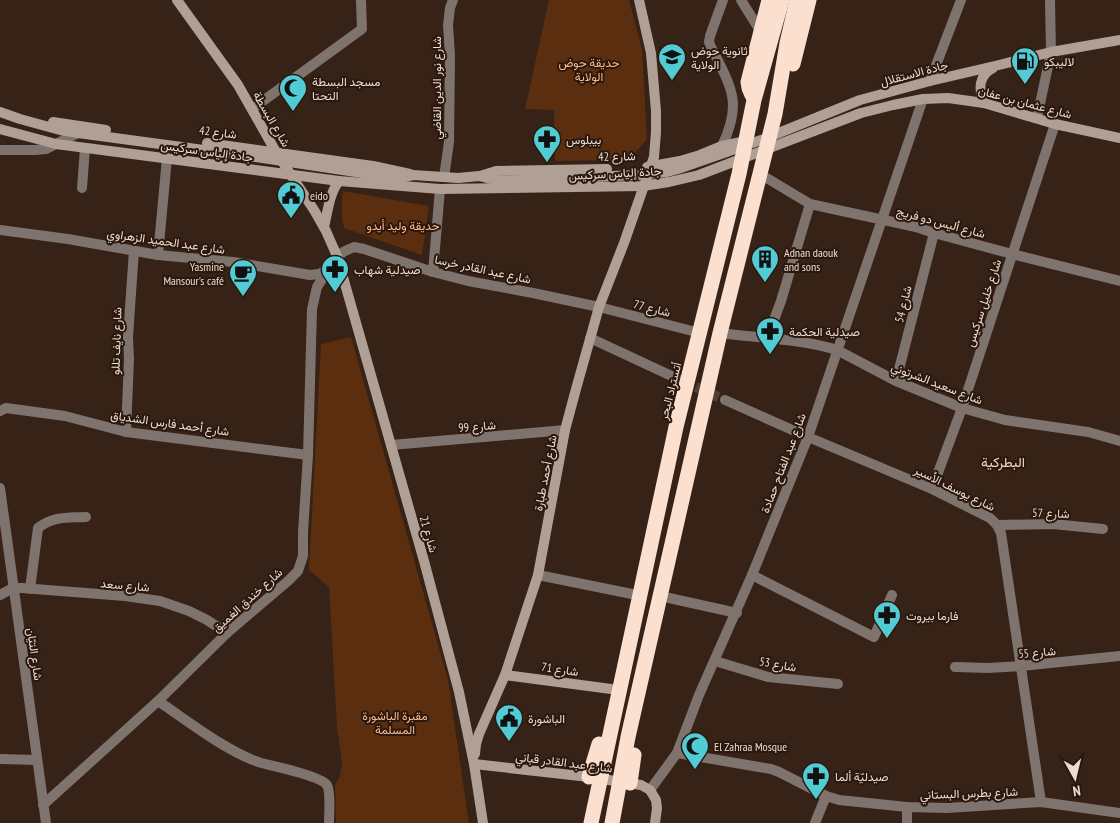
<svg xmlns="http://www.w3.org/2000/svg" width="1120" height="823" viewBox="0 0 1120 823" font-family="'PT Sans Narrow',Vazirmatn,sans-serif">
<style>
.green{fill:#5b2e0f}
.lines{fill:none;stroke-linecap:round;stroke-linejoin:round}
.street-tunnel{stroke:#513e32;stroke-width:10;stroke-dasharray:10 5;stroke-linecap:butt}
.street{stroke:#7e736d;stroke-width:10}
.secondary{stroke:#b09f95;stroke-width:10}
.highway{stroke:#fbdfcf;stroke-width:15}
.labels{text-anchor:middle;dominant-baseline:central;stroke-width:4;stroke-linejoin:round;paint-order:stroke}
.poi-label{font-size:12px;fill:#eadcd4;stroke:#2b180c;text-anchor:start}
.park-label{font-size:12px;fill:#fdba92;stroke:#2b180c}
.street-label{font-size:12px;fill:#eadcd4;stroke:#2b180c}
.neighbourhood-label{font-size:14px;fill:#efd3c4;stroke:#2b180c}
</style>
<rect width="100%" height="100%" fill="#362216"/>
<g class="green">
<path d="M549,0h80l13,49 5,90c-7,10 -14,16 -25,21l-67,1 -1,-51 -29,-1z"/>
<path d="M343,191l86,15 -7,49 -78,-27c-3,-13 -3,-23 -1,-37z"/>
<path d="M351,337l97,343 21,143h-133l-1,-38 5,-9 2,-14 -5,-34 -8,-141 -20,-17 12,-226z"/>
</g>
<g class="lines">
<path class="street-tunnel" d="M682,381l43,19"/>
<g class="street">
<path d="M741,0l20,32"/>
<path d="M930,81l31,-81"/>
<path d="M252,109l110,-80 -1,-29"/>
<path d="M1037,118l14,-66 -1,-52"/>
<path d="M722,146c21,-44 9,-59 -11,-99l-2,-5 1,-6 13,-36"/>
<path d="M0,150h35l11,-1 32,-16"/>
<path d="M760,174l50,30 106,23 18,6 78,21 108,27"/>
<path d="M444,177l5,-35 1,-87 -2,-30 2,-17 3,-8"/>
<path d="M82,188l3,-40"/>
<path d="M0,230l68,9 90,16 75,7 77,13 9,-1 8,-4"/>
<path d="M158,255l9,-97"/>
<path d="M433,272l7,-83"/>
<path d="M720,333c38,5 82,6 117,17l59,31 66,27 43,12 83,12 32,9"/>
<path d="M590,338l88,41"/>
<path d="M767,339l14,-38 29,-97"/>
<path d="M896,381l38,-148"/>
<path d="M725,400l83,37 124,52 58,29 7,7 4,8 40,269"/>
<path d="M0,411l6,-3 59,8 61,16 182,23"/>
<path d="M126,432l3,-73 -1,-22 6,-87"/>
<path d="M391,445l174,-15"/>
<path d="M0,488l46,335"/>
<path d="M932,489l30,-81 93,-284"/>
<path d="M997,525l56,-1 50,5"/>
<path d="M538,575l94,19"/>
<path d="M752,575l122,62 18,-42"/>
<path d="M30,589l8,-61c15,-12 29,-10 48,-11"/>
<path d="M0,595l13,-7h9l103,8 35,5 29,10 18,9 20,13"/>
<path d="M669,598l68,15"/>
<path d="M715,661l53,16 70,7"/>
<path d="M955,667l33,1 33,-2 99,-10"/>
<path d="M158,701c30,20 69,51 103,62 12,3 60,13 66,22 4,7 2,29 2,38"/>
<path d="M677,753l94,16 8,3 47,24 13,4 68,7 40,1 94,-6 79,11"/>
<path d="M0,759l37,1"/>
<path d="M650,790l27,-37 22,-58 53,-120 56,-138 115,-338"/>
<path d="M43,805l115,-104 69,-68 61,-52 10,-10 5,-15v-24l5,-77 4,-146 5,-22 20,-31 8,-5 9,-4 10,2 69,23 35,9 65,12 66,14 101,26"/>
<path d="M815,823l11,-27"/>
<path d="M907,823v-16"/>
</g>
<g class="secondary">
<path d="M177,0l61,85 38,67 38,58 12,21 11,25 87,305 35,131 15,72 9,59"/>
<path d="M984,103c-6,-14 -5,-28 9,-35"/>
<path d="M0,112l20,7 40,11 18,3 178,24 133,20 11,4"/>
<path d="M53,122l53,8"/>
<path d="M0,129l56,15 283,37 101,8 203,-3 26,-4 30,-7 162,-62 32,-8 30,-6 25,-1 36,5 71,21 65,14"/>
<path d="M207,143l166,23 37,8"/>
<path d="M647,167l33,-6 20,-6 22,-9 24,-5"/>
<path d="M480,176l16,-5 111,-2"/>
<path d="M395,179l18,-4 45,3 21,-2 20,5 138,-6 30,-3 11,-3 86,-30 96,-39 70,-19 69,-16 52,-13 69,-12"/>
<path d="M324,227c4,-16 5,-33 15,-46"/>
<path d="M505,675l106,14"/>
<path d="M475,754l1,-10 3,-10 26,-59 33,-100 27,-145 11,-41 23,-82 25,-64 30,-86 2,-25v-21l-5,-58 -12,-53"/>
<path d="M474,764l115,13 52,8 9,5 6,10 1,8 -2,15"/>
</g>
<g class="highway">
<path d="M793,64l16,-64"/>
<path d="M752,95l-3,-7 -1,-6 21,-82"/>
<path d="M589,777l10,-33"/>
<path d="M630,783l4,-28"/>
<path d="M591,823l85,-396 63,-253 15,-74 28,-100"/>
<path d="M612,823l16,-86 92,-404 55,-219 12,-71 10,-43"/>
</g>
</g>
<defs>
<g id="school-pin" transform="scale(1.4375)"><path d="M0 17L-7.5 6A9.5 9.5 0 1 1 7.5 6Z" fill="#51ccd5" stroke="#2b180c"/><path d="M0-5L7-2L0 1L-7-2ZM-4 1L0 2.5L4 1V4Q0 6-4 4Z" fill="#111"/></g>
<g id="fuel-pin" transform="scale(1.4375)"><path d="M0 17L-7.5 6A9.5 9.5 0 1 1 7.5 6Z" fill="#51ccd5" stroke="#2b180c"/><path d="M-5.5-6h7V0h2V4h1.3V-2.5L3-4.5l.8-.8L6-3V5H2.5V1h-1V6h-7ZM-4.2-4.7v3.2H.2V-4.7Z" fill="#111"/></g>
<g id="mosque-pin" transform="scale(1.4375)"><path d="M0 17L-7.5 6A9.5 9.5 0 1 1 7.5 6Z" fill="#51ccd5" stroke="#2b180c"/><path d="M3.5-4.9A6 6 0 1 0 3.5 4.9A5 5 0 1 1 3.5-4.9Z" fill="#111"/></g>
<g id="pharmacy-pin" transform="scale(1.4375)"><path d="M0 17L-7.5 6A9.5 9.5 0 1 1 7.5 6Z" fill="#51ccd5" stroke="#2b180c"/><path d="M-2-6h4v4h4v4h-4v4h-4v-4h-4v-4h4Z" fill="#111"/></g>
<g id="civic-pin" transform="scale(1.4375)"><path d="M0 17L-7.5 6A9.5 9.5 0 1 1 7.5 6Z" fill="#51ccd5" stroke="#2b180c"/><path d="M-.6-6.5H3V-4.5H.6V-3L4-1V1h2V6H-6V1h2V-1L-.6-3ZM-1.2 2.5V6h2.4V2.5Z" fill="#111"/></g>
<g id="building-pin" transform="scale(1.4375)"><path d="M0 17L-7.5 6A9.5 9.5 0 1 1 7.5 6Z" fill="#51ccd5" stroke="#2b180c"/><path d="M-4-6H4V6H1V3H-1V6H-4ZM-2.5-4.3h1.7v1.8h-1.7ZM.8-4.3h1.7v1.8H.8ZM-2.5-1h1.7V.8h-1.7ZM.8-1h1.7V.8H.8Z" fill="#111"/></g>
<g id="cafe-pin" transform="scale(1.4375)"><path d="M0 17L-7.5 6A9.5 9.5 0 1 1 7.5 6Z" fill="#51ccd5" stroke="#2b180c"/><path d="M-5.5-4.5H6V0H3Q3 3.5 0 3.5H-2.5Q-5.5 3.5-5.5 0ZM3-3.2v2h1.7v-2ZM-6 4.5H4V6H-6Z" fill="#111"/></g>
</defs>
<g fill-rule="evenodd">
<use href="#school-pin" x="672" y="57"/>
<use href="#fuel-pin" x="1025" y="61"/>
<use href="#mosque-pin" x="293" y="88"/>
<use href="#pharmacy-pin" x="547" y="139"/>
<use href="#civic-pin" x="291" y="195"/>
<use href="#building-pin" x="765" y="259"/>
<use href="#pharmacy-pin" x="335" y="269"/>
<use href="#cafe-pin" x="243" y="273"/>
<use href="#pharmacy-pin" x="770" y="331"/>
<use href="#pharmacy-pin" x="887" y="615"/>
<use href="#civic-pin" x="509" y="718"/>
<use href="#mosque-pin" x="695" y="746"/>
<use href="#pharmacy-pin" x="816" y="776"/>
</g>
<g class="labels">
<g class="poi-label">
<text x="691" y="50">ثانوية حوض<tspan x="691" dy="14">الولاية</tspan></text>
<text x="1044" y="61">لاليبكو</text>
<text x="312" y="81">مسجد البسطة<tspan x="312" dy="14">التحتا</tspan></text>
<text x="566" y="139">بيبلوس</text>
<text x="310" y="195">eido</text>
<text x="784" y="252">Adnan daouk<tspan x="784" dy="14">and sons</tspan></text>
<text x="224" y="266" text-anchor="end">Yasmine<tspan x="224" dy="14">Mansour's café</tspan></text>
<text x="354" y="269">صيدلية شهاب</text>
<text x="789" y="331">صيدلية الحكمة</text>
<text x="906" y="615">فارما بيروت</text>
<text x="528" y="718">الباشورة</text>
<text x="714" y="746">El Zahraa Mosque</text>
<text x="835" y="776">صيدليّة ألما</text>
</g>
<g class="park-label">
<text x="589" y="62">حديقة حوض<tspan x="589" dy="14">الولاية</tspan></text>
<text x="403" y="225">حديقة وليد أيدو</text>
<text x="395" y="715">مقبرة الباشورة<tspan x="395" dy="14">المسلمة</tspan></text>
</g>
<g class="street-label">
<text transform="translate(914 73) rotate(-15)">جادة الاستقلال</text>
<text transform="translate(436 88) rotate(-90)">شارع نور الدين القاضي</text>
<text transform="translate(1025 102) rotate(15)">شارع عثمان بن عفان</text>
<text transform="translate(272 119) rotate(60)">شارع البسطة</text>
<text transform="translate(218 132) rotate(7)">شارع 42</text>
<text transform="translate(207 151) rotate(8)">جادة إلياس سركيس</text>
<text transform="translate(617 156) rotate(-1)">شارع 42</text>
<text transform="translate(615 173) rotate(-3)">جادة إلياس سركيس</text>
<text transform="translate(941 222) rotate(15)">شارع أليس دو فريج</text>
<text transform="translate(166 241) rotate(8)">شارع عبد الحميد الزهراوي</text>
<text transform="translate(483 269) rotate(12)">شارع عبد القادر خرسا</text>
<text transform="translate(983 303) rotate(-72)">شارع خليل سركيس</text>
<text transform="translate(903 304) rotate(-76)">شارع 54</text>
<text transform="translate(652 308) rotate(14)">شارع 77</text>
<text transform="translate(116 341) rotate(-88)">شارع نايف تللو</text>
<text transform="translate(937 383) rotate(21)">شارع سعيد الشرتوني</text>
<text transform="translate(670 391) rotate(-76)">أتستراد البحر</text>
<text transform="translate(170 423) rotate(8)">شارع أحمد فارس الشدياق</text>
<text transform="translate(477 426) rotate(-5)">شارع 99</text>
<text transform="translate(783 463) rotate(-69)">شارع عبد الفتاح حمادة</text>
<text transform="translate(545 473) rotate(-79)">شارع أحمد طبارة</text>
<text transform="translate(955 488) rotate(26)">شارع يوسف الأسير</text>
<text transform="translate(1051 513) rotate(2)">شارع 57</text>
<text transform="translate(429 534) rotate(74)">شارع 21</text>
<text transform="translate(125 585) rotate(5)">شارع سعد</text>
<text transform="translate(247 600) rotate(-42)">شارع خندق الغميق</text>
<text transform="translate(1037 652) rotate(-5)">شارع 55</text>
<text transform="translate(35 654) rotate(82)">شارع التيّان</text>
<text transform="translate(778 664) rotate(10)">شارع 53</text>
<text transform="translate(560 669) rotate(8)">شارع 71</text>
<text transform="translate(564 762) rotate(7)">شارع عبد القادر قباني</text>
<text transform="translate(969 793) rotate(-2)">شارع بطرس البستاني</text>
</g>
<g class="neighbourhood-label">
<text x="1003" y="462">البطركية</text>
</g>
</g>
<g transform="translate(1075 778) rotate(172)" stroke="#2b180c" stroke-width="4" paint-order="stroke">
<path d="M0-4L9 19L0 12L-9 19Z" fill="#eadcd4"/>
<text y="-8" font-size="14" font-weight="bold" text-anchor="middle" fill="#eadcd4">N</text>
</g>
</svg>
